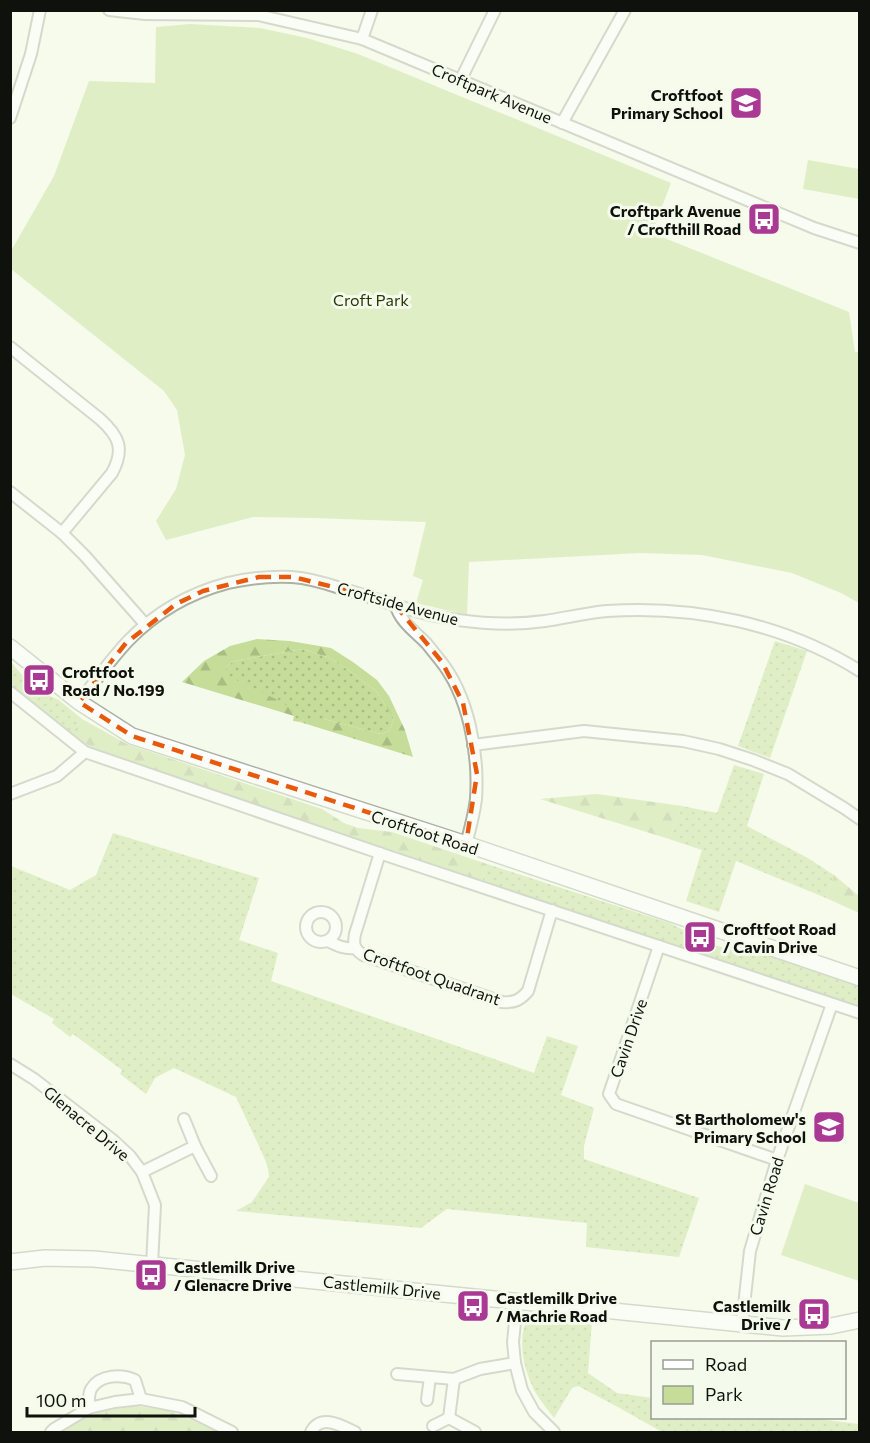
<svg xmlns="http://www.w3.org/2000/svg" width="870" height="1443" viewBox="0 0 870 1443" font-family="Commissioner,sans-serif">
<style>
.grass{fill:url(#grass-dots)}
.forest{fill:url(#forest-firs)}
.park{fill:#c5dd98}
.lines{fill:none;stroke-linecap:round;stroke-linejoin:round}
.street-casing{stroke:#acb2a3;stroke-width:14}
.secondary-casing{stroke:#acb2a3;stroke-width:18}
.street{stroke:#fff;stroke-width:10}
.secondary{stroke:#fff;stroke-width:15}
.marked{fill:none;stroke:#e8590c;stroke-width:4.5;stroke-dasharray:12 8;stroke-linejoin:round}
.labels{text-anchor:middle;dominant-baseline:central;stroke-width:6;stroke-linejoin:round;paint-order:stroke}
.street-label{font-size:16px;fill:#0f110c;stroke:#f5fbec}
.poi-label{font-size:16px;font-weight:bold;fill:#0f110c;stroke:#f5fbec;text-anchor:end}
.park-label{font-size:16px;fill:#283600;stroke:#f5fbec}
</style>
<defs>
<pattern id="grass-dots" width="8" height="8" patternUnits="userSpaceOnUse" patternTransform="scale(1.5)"><rect width="8" height="8" fill="#c5dd98"/><path d="M2 2h.1M6 6h.1" fill="none" stroke="#a8bd82" stroke-width="1.8" stroke-linecap="round"/></pattern>
<pattern id="forest-firs" width="22" height="20" patternUnits="userSpaceOnUse" patternTransform="scale(1.5)"><rect width="22" height="20" fill="#c5dd98"/><path d="M5 1l3.5 6h-7zM16 11l3.5 6h-7z" fill="#a8bd82"/></pattern>
</defs>
<rect width="100%" height="100%" fill="#f5fbec"/>
<g class="grass">
<path d="M775,641l32,10 -37,107 -32,-12z"/>
<path d="M303,649l27,9 21,14 26,20 17,27 -5,12 -8,3 -57,-15h-20l-4,3 -7,-1 1,-5 -71,-42 4,-8 7,-5z"/>
<path d="M10,661l18,21 10,9 21,9 23,19 -10,15 -61,-50z"/>
<path d="M734,765l30,9 -17,52 59,31 28,18 -8,23 -90,-37 -17,51 -33,-11 16,-51 -33,-11 13,-33 35,7z"/>
<path d="M113,833l146,45 -20,62 39,13 -7,28 263,92 13,-37 31,10 -17,49 33,13 -10,38v13l115,39 -20,59 -93,-10 1,-24 -140,-14 -26,19 -185,-17 16,-9 17,-25 -1,-9 -4,-11 -28,-60 -62,-29 -19,10 -9,16 -26,-20 2,-4 -49,-36 -3,3 -18,-14 2,-4 -43,-25v-128l59,24 26,-15z"/>
<path d="M487,864l183,59 40,21 27,7 8,-7 114,39v24l-377,-126z"/>
<path d="M528,1317l64,4 -4,52 29,20 35,5v20h158l49,6v8h-197l-46,-26 -38,-20 -6,2 -18,30c-5,-7 -12,-15 -17,-23 -13,-22 -21,-55 -9,-78z"/>
</g>
<g class="forest">
<path d="M257,639l33,2 41,7 22,14 24,18 12,16 16,34 8,27 -113,-35 4,-3h20l57,15 8,-3 5,-12 -17,-27 -26,-20 -21,-14 -27,-9 -69,12 -7,5 -3,8 58,28 9,7 3,7 -112,-34 22,-21 26,-15z"/>
<path d="M82,719l45,25 195,65 22,14 14,5 34,4 95,32 -5,17 -368,-124 -23,-10 -19,-13z"/>
<path d="M597,794l85,12 -13,33 -129,-40z"/>
<path d="M834,875l25,21v17l-33,-15z"/>
<path d="M137,1406l30,4 27,11 24,11h-154v-5l39,-16z"/>
</g>
<g class="park">
<path d="M190,24l70,4 47,10 51,16 313,129 -19,50 197,79 6,40h5l-1,251 -18,-10 -49,-20 -90,-18 -62,-2 -171,9 -2,53 -51,-12 7,-23 -10,-4 13,-54 -111,-4 -62,-1 -87,23 -10,-19 20,-32 9,-34 -8,-45 -13,-19 -153,-122v-18l43,-75 35,-95 66,2 1,-56z"/>
<path d="M808,160l51,9v30l-56,-10z"/>
<path d="M805,1184l54,19v78l-78,-26z"/>
</g>
<g class="lines">
<g class="street-casing">
<g id="street">
<path d="M109,10l36,4 113,1 104,24 452,189 46,15"/>
<path d="M362,39l10,-29"/>
<path d="M461,79l34,-69"/>
<path d="M10,118l21,-64 9,-44"/>
<path d="M562,123l63,-113"/>
<path d="M10,347l90,72c19,17 25,30 12,54l-50,60"/>
<path d="M10,492l52,41 23,23 60,68"/>
<path d="M396,606c4,16 21,27 31,38 4,5 8,10 12,15 30,36 40,95 37,140 -2,15 -6,31 -10,45"/>
<path d="M10,692l75,60 303,104 472,157"/>
<path d="M79,702c16,-20 31,-42 49,-61 27,-28 62,-48 100,-58 21,-5 42,-7 64,-6 16,1 33,6 48,11 40,11 78,27 118,32 28,4 59,5 87,1 20,-3 41,-8 62,-10 88,-6 178,13 253,60"/>
<path d="M473,745l111,-14 99,10 36,8 34,11 35,14 56,34 16,11"/>
<path d="M10,794l47,-18 28,-24"/>
<path d="M380,853l-25,81c-2,10 -1,15 8,21l139,47c13,1 18,-2 26,-11l24,-81"/>
<circle cx="321" cy="927" r="15"/>
<path d="M328,941c10,5 16,8 27,7"/>
<path d="M659,946l-50,148 7,10 161,56"/>
<path d="M10,1064l24,15 80,62 16,15 12,16 13,33 -3,60"/>
<path d="M184,1119l11,27 16,30"/>
<path d="M142,1172l53,-26"/>
<path d="M517,1302l-4,40 2,21 7,27 12,22 20,20"/>
<path d="M742,1324l8,-73 27,-91 55,-156"/>
<path d="M397,1374l57,5 26,-10 35,-6"/>
<path d="M427,1400l3,-23"/>
<path d="M89,1408c0,-7 -1,-13 2,-19 9,-15 31,-15 44,-9l6,19"/>
<path d="M449,1418l5,-39"/>
<path d="M433,1426l16,-8 26,14"/>
<path d="M51,1432l3,-3 35,-21 26,-6 26,-3 41,8 50,25"/>
<path d="M311,1432c10,-19 31,-6 44,0"/>
</g>
</g>
<g class="secondary-casing">
<g id="secondary">
<path d="M10,647l69,55 53,34 334,108 394,134"/>
<path d="M10,1262l35,-4 49,1 689,69 48,-2 29,-6"/>
</g>
</g>
<use href="#street" class="street"/>
<use href="#secondary" class="secondary"/>
</g>
<path d="M0 0H870V1443H0ZM259,577h34l73,18 30,11 46,56 21,41 14,71 -11,70 -334,-108 -53,-34 47,-59 50,-39 27,-13z" fill="#f5fbec" fill-opacity=".55" fill-rule="evenodd"/>
<path class="marked" d="M259,577h34l73,18 30,11 46,56 21,41 14,71 -11,70 -334,-108 -53,-34 47,-59 50,-39 27,-13z"/>
<defs>
<g id="school-square" transform="scale(1.725)"><rect x="-9" y="-9" width="18" height="18" rx="4" fill="#aa3994" stroke="#f5fbec"/><path d="M0-5L7-2L0 1L-7-2ZM-4 1L0 2.5L4 1V4Q0 6-4 4Z" fill="#fff"/></g>
<g id="bus-square" transform="scale(1.725)"><rect x="-9" y="-9" width="18" height="18" rx="4" fill="#aa3994" stroke="#f5fbec"/><path d="M-5-6H5V4H4V6H2V4H-2V6H-4V4H-5ZM-3.5-4V0h7V-4ZM-3.5 1.2v1.5H-2V1.2ZM2 1.2v1.5H3.5V1.2Z" fill="#fff"/></g>
</defs>
<g fill-rule="evenodd">
<use href="#school-square" x="746" y="103"/>
<use href="#bus-square" x="764" y="219"/>
<use href="#bus-square" x="39" y="680"/>
<use href="#bus-square" x="700" y="937"/>
<use href="#school-square" x="829" y="1127"/>
<use href="#bus-square" x="151" y="1275"/>
<use href="#bus-square" x="473" y="1306"/>
<use href="#bus-square" x="814" y="1314"/>
</g>
<g class="labels">
<g class="street-label">
<text transform="translate(492 93) rotate(23)">Croftpark Avenue</text>
<text transform="translate(398 603) rotate(15)">Croftside Avenue</text>
<text transform="translate(425 832) rotate(18)">Croftfoot Road</text>
<text transform="translate(432 976) rotate(19)">Croftfoot Quadrant</text>
<text transform="translate(628 1038) rotate(-71)">Cavin Drive</text>
<text transform="translate(87 1123) rotate(40)">Glenacre Drive</text>
<text transform="translate(766 1196) rotate(-73)">Cavin Road</text>
<text transform="translate(382 1287) rotate(6)">Castlemilk Drive</text>
</g>
<g class="poi-label">
<text x="723" y="94">Croftfoot<tspan x="723" dy="18">Primary School</tspan></text>
<text x="741" y="210">Croftpark Avenue<tspan x="741" dy="18">/ Crofthill Road</tspan></text>
<text x="62" y="671" text-anchor="start">Croftfoot<tspan x="62" dy="18">Road / No.199</tspan></text>
<text x="723" y="928" text-anchor="start">Croftfoot Road<tspan x="723" dy="18">/ Cavin Drive</tspan></text>
<text x="806" y="1118">St Bartholomew's<tspan x="806" dy="18">Primary School</tspan></text>
<text x="174" y="1266" text-anchor="start">Castlemilk Drive<tspan x="174" dy="18">/ Glenacre Drive</tspan></text>
<text x="496" y="1297" text-anchor="start">Castlemilk Drive<tspan x="496" dy="18">/ Machrie Road</tspan></text>
<text x="791" y="1305">Castlemilk<tspan x="791" dy="18">Drive /</tspan></text>
</g>
<g class="park-label">
<text x="371" y="299">Croft Park</text>
</g>
</g>
<rect width="870" height="1443" fill="none" stroke="#0f110c" stroke-width="24"/>
<rect x="651" y="1341" width="195" height="78" fill="#f5fbec" stroke="#999d92" stroke-width="1.5"/>
<rect x="663" y="1360" width="30" height="9" fill="#ffffff" stroke="#999d92" stroke-width="1.5"/>
<text x="705" y="1371" font-size="18" fill="#0f110c">Road</text>
<rect x="663" y="1386" width="30" height="18" fill="#c5dd98" stroke="#999d92" stroke-width="1.5"/>
<text x="705" y="1401" font-size="18" fill="#0f110c">Park</text>
<path d="M27 1407v9h168v-9" fill="none" stroke="#0f110c" stroke-width="3"/>
<text x="36" y="1407" font-size="18" fill="#0f110c" stroke="#f5fbec" stroke-width="4.5" paint-order="stroke">100 m</text>
</svg>
